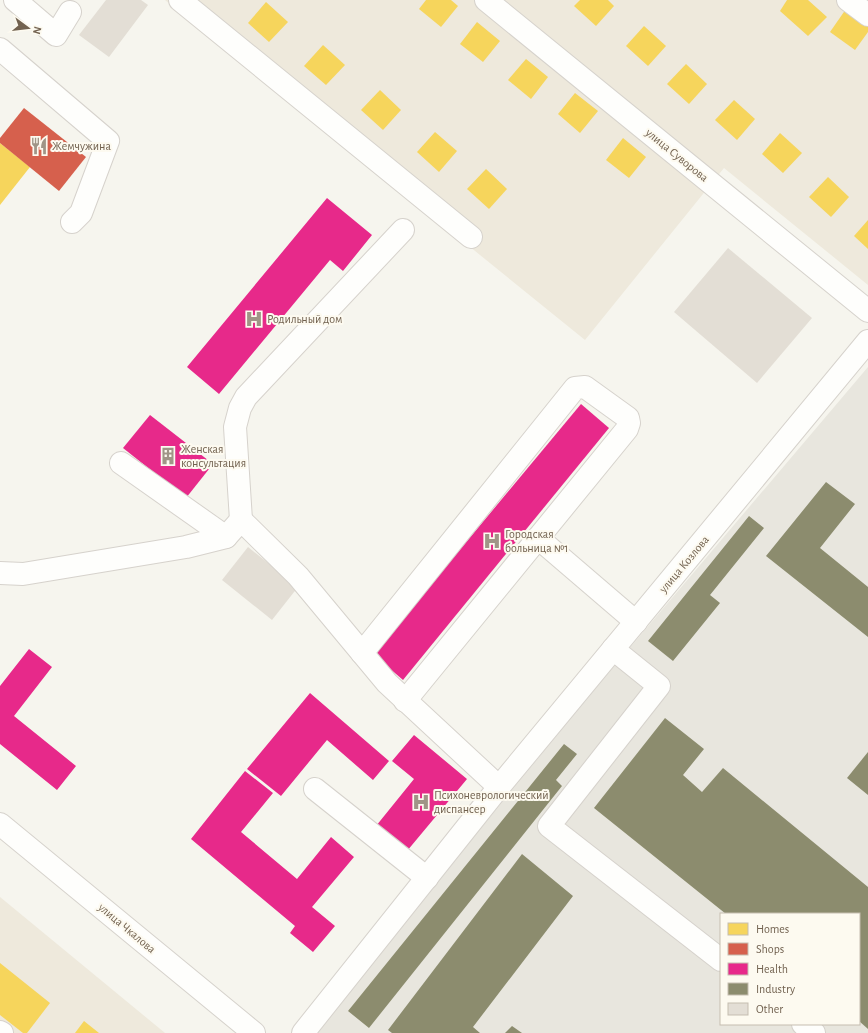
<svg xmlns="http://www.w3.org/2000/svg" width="868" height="1033" viewBox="0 0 868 1033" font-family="'Alegreya Sans',sans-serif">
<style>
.residential{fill:#eee9dc}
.industrial{fill:#e8e6de;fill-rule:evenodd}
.homes{fill:#f6d55c}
.shops{fill:#d6604d}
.health{fill:#e7298a}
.industry{fill:#8c8c6e}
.building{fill:#e3ded5}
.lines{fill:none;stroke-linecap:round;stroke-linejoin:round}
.minor-casing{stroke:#d6d2cc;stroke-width:24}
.minor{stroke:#fefefc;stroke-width:22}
.labels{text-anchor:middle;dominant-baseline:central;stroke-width:4;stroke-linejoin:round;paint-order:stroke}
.poi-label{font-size:12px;fill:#726250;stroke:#fdfaf0;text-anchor:start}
.street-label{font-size:12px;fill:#726250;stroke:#fdfaf0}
</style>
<rect width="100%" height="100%" fill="#f6f5ee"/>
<g class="residential">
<path d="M165,0h703v285l-144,-117 -139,172z"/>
<path d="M0,897l165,136h-165z"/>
</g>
<path class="industrial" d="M868,367v666h-554l274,-336zM721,914h138v110h-138z"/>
<g class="homes">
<path d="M426,0h25l7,6 -17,21 -22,-18z"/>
<path d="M580,0h28l6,6 -18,20 -22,-20z"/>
<path d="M787,0h21l19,17 -19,19 -28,-25z"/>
<path d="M266,2l22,20 -19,20 -21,-19z"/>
<path d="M846,9l22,16v7l-13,18 -25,-18z"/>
<path d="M477,22l23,19 -17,21 -23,-18z"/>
<path d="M644,26l22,20 -18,20 -22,-20z"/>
<path d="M323,45l22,20 -19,20 -22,-19z"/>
<path d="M526,59l22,18 -17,22 -23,-19z"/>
<path d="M686,64l21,20 -18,20 -22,-20z"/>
<path d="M380,90l21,20 -18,20 -22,-20z"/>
<path d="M575,93l23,18 -18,22 -22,-19z"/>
<path d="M734,100l21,19 -18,21 -22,-20z"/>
<path d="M435,132l22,19 -18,21 -22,-20z"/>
<path d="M780,133l22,20 -19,20 -21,-19z"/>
<path d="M623,138l23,19 -17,21 -23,-18z"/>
<path d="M0,143l30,24 -30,38z"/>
<path d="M486,169l21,20 -18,20 -22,-20z"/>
<path d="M828,177l21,20 -18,20 -22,-20z"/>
<path d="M868,220v29l-14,-13z"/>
<path d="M0,963l50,40 -23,30h-4l-23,-18z"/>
<path d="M84,1021l15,12h-24z"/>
</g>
<path class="shops" d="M24,108l62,49 -27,34 -59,-48v-5z"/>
<g class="health">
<path d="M327,198l45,37 -29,36 -13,-11 -111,134 -32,-27z"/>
<path d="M581,404l28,24 -206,252 -30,-26z"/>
<path d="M150,415l63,49 -27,34 -63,-50z"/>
<path d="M29,649l23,18 -38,49 62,50 -19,24 -57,-46v-58z"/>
<path d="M310,693l79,68 -16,19 -46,-40 -46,56 -34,-27z"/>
<path d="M414,735l53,44 -60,72 -31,-25 38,-47 -22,-18z"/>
<path d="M245,771l28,22 -32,39 56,47 34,-42 23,20 -42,50 23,19 -22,26 -23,-19 5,-7 -104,-87z"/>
</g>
<g class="industry">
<path d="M826,482l29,22 -35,44 48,39v50l-102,-81z"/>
<path d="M749,516l15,12 -54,67 10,8 -47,58 -25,-20z"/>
<path d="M665,718l39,31 -21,26 19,17 21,-24 145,119v142l-9,-8v-107h-133l-132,-106z"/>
<path d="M564,744l13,10 -21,26 6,6 -193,242 -21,-17z"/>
<path d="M868,752v43l-21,-17z"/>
<path d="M522,854l51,42 -100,131 7,6h-88l-4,-3z"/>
<path d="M512,1026l10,7h-17z"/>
</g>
<g class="building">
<path d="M106,0h35l7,5 -39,52 -30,-22z"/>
<path d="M728,248l84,70 -55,65 -83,-71z"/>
<path d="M248,547l50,40 -26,33 -50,-40z"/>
</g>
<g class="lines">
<g class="minor-casing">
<g id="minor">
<path d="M15,0l41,35 14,-23"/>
<path d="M180,0l291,237"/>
<path d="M486,0l382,311"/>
<path d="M848,0l20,15"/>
<path d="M0,49l108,92 -27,72 -9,9"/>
<path d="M121,463l105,74"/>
<path d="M241,520l-6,-93 5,-19 6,-11 157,-167"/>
<path d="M538,538l98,84"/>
<path d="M0,573l23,1 163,-27 40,-10 15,-17 57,56 89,107 112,104"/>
<path d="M613,649l46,37 -110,140 172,134"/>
<path d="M362,653l213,-265 10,-1 43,31 1,5 -2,6 -222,272"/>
<path d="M315,789l112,89"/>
<path d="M0,824l254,209"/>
<path d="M803,1024l11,9"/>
<path d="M0,1032l2,1"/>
<path d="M303,1033l196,-246 369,-446"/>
</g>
</g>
<use href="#minor" class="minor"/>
</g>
<defs>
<g id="restaurant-bare" transform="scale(1.38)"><path d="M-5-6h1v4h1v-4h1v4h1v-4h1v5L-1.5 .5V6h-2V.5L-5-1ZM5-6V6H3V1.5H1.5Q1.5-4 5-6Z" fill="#a09587" stroke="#fdfaf0" stroke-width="2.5" paint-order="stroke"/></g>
<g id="hospital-bare" transform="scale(1.38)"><path d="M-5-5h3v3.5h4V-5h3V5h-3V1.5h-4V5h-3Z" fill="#a09587" stroke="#fdfaf0" stroke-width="2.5" paint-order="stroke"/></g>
<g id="building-bare" transform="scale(1.38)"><path d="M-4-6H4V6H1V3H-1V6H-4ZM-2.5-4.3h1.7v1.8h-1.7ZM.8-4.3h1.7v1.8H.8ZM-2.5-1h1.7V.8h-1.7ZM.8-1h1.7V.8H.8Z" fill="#a09587" stroke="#fdfaf0" stroke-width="2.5" paint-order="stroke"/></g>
</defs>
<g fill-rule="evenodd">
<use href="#restaurant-bare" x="39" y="146"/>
<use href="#hospital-bare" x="254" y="319"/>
<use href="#building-bare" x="168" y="456"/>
<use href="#hospital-bare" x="492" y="541"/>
<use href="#hospital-bare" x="421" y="802"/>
</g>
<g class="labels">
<g class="poi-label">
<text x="52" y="146">Жемчужина</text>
<text x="267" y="319">Родильный дом</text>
<text x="181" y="449">Женская<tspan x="181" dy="14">консультация</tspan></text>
<text x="505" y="534">Городская<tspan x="505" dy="14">больница №1</tspan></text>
<text x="434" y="795">Психоневрологический<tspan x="434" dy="14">диспансер</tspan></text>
</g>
<g class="street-label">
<text transform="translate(677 155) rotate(39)">улица Суворова</text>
<text transform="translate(684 564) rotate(-50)">улица Козлова</text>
<text transform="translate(127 928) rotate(40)">улица Чкалова</text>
</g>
</g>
<rect x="720" y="913" width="140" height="112" fill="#fdfaf0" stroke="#c5bdb0"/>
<rect x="728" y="923" width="20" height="12" fill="#f6d55c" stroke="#c5bdb0"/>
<text x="756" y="933" font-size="12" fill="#726250">Homes</text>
<rect x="728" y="943" width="20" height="12" fill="#d6604d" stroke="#c5bdb0"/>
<text x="756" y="953" font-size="12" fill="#726250">Shops</text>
<rect x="728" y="963" width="20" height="12" fill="#e7298a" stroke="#c5bdb0"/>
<text x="756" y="973" font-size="12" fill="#726250">Health</text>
<rect x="728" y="983" width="20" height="12" fill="#8c8c6e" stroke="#c5bdb0"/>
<text x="756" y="993" font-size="12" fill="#726250">Industry</text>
<rect x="728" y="1003" width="20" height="12" fill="#e3ded5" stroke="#c5bdb0"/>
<text x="756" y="1013" font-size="12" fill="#726250">Other</text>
<g transform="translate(28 28) rotate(105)" stroke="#fdfaf0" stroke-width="3" paint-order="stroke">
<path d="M0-3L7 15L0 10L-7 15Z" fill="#726250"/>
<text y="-6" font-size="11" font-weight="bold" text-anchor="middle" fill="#726250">N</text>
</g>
</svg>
